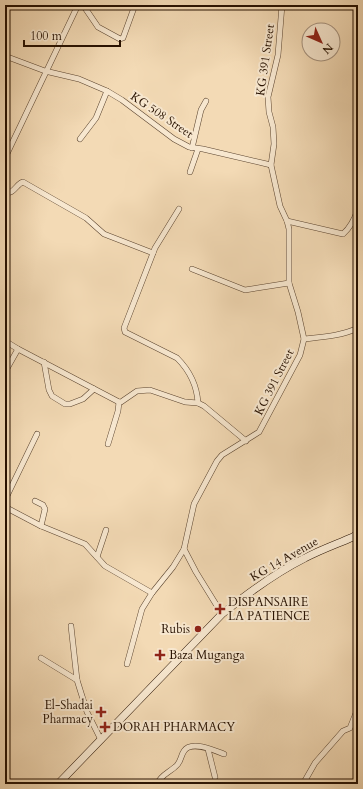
<svg xmlns="http://www.w3.org/2000/svg" width="363" height="789" viewBox="0 0 363 789" font-family="Cardo,serif">
<style>
.lines{fill:none;stroke-linecap:round;stroke-linejoin:round}
.street-casing{stroke:#5a432e;stroke-width:6}
.secondary-casing{stroke:#271101;stroke-width:8}
.street{stroke:#f7e7cf;stroke-width:5}
.secondary{stroke:#f7e7cf;stroke-width:7}
.poi-dot{fill:#8f2418;stroke:#f7e7cf;stroke-width:1.5}
.labels{text-anchor:middle;dominant-baseline:central;stroke-width:4;stroke-linejoin:round;paint-order:stroke}
.street-label{font-size:12px;fill:#271101;stroke:#f7e7cf}
.poi-label{font-size:12px;fill:#271101;stroke:#f7e7cf;text-anchor:start}
</style>
<rect width="100%" height="100%" fill="#f3dab5"/>
<filter id="stains"><feTurbulence type="fractalNoise" baseFrequency=".005" numOctaves="4"/><feColorMatrix values="0 0 0 0 .2 0 0 0 0 .09 0 0 0 0 .02 0 0 0 .5 -.17"/></filter>
<radialGradient id="worn" r=".72"><stop offset=".6" stop-color="#630" stop-opacity="0"/><stop offset="1" stop-color="#630" stop-opacity=".3"/></radialGradient>
<g class="lines">
<g class="street-casing">
<g id="street">
<path d="M83,5l15,22 22,12 3,-1 12,-33"/>
<path d="M5,56l40,15 34,8 28,12 15,9 52,39 15,8 14,2 68,16"/>
<path d="M80,139l16,-21 11,-27"/>
<path d="M192,148l9,-38 5,-9"/>
<path d="M5,158l73,-153"/>
<path d="M190,172l8,-23"/>
<path d="M5,192c9,3 11,-8 18,-10l63,36 18,16 49,19"/>
<path d="M179,209l-24,39 -31,80 1,4 52,26c12,12 20,28 21,45"/>
<path d="M287,221l56,13c7,-6 12,-16 15,-25"/>
<path d="M192,269l53,21 44,-7"/>
<path d="M304,339c18,-2 37,-3 54,-11"/>
<path d="M5,341l13,8 101,53h2l16,-11 13,-1 35,12 13,1 6,3 42,35"/>
<path d="M44,362l5,28 3,6 13,8h5l13,-5 11,-10"/>
<path d="M5,372l13,-23"/>
<path d="M108,444l10,-33 1,-9"/>
<path d="M5,500l32,-66"/>
<path d="M35,501l8,4 2,4 -4,17"/>
<path d="M5,507l36,19 44,18 20,22 47,27"/>
<path d="M97,557l9,-27"/>
<path d="M222,614l-26,-42 -12,-23 10,-45 23,-43 5,-6 37,-23 41,-77 4,-16 -6,-27 -9,-29v-54l-2,-8 -7,-15 -9,-41 3,-21 -1,-17 -4,-15 -1,-15 10,-42 4,-50"/>
<path d="M71,626l6,54 10,32 14,28"/>
<path d="M41,658l36,22"/>
<path d="M127,664l15,-55 10,-16 21,-26 11,-18"/>
<path d="M208,749l7,28"/>
<path d="M157,784c4,-9 11,-11 18,-17 6,-4 5,-10 9,-16 7,-11 30,-1 40,3"/>
<path d="M303,784l12,-21 28,-32 7,-3 8,-20"/>
</g>
</g>
<g class="secondary-casing">
<path id="secondary" d="M58,784l164,-170c26,-21 53,-41 83,-56 15,-8 32,-14 48,-21l5,-4"/>
</g>
<use href="#street" class="street"/>
<use href="#secondary" class="secondary"/>
</g>
<g class="poi-dot">
<path d="M218 603h4v4h4v4h-4v4h-4v-4h-4v-4h4z"/>
<circle cx="198" cy="629" r="4"/>
<path d="M158 649h4v4h4v4h-4v4h-4v-4h-4v-4h4z"/>
<path d="M99 706h4v4h4v4h-4v4h-4v-4h-4v-4h4z"/>
<path d="M103 721h4v4h4v4h-4v4h-4v-4h-4v-4h4z"/>
</g>
<g class="labels">
<g class="street-label">
<text transform="translate(265 60) rotate(-82)">KG 391 Street</text>
<text transform="translate(162 115) rotate(34)">KG 508 Street</text>
<text transform="translate(274 382) rotate(-63)">KG 391 Street</text>
<text transform="translate(284 559) rotate(-30)">KG 14 Avenue</text>
</g>
<g class="poi-label">
<text x="228" y="602">DISPANSAIRE<tspan x="228" dy="14">LA PATIENCE</tspan></text>
<text x="190" y="629" text-anchor="end">Rubis</text>
<text x="169" y="655">Baza Muganga</text>
<text x="93" y="705" text-anchor="end">El-Shadai<tspan x="93" dy="14">Pharmacy</tspan></text>
<text x="113" y="727">DORAH PHARMACY</text>
</g>
</g>
<rect width="363" height="789" fill="none" stroke="#f3dab5" stroke-width="20"/>
<rect x="6" y="6" width="351" height="777" fill="none" stroke="#271101" stroke-width="2"/>
<rect x="10" y="10" width="343" height="769" fill="none" stroke="#271101"/>
<g transform="translate(321 42) rotate(135)"><circle r="19" fill="#f7e7cf" stroke="#a4917d"/>
<path d="M0-3L7 15L0 10L-7 15Z" fill="#8f2418"/>
<text y="-6" font-size="11" font-weight="bold" text-anchor="middle" fill="#271101">N</text>
</g>
<path d="M24 40v6h96v-6" fill="none" stroke="#271101" stroke-width="2"/>
<text x="30" y="40" font-size="12" fill="#271101" stroke="#f7e7cf" stroke-width="3" paint-order="stroke">100 m</text>
<rect width="100%" height="100%" filter="url(#stains)"/>
<rect width="100%" height="100%" fill="url(#worn)"/>
</svg>
